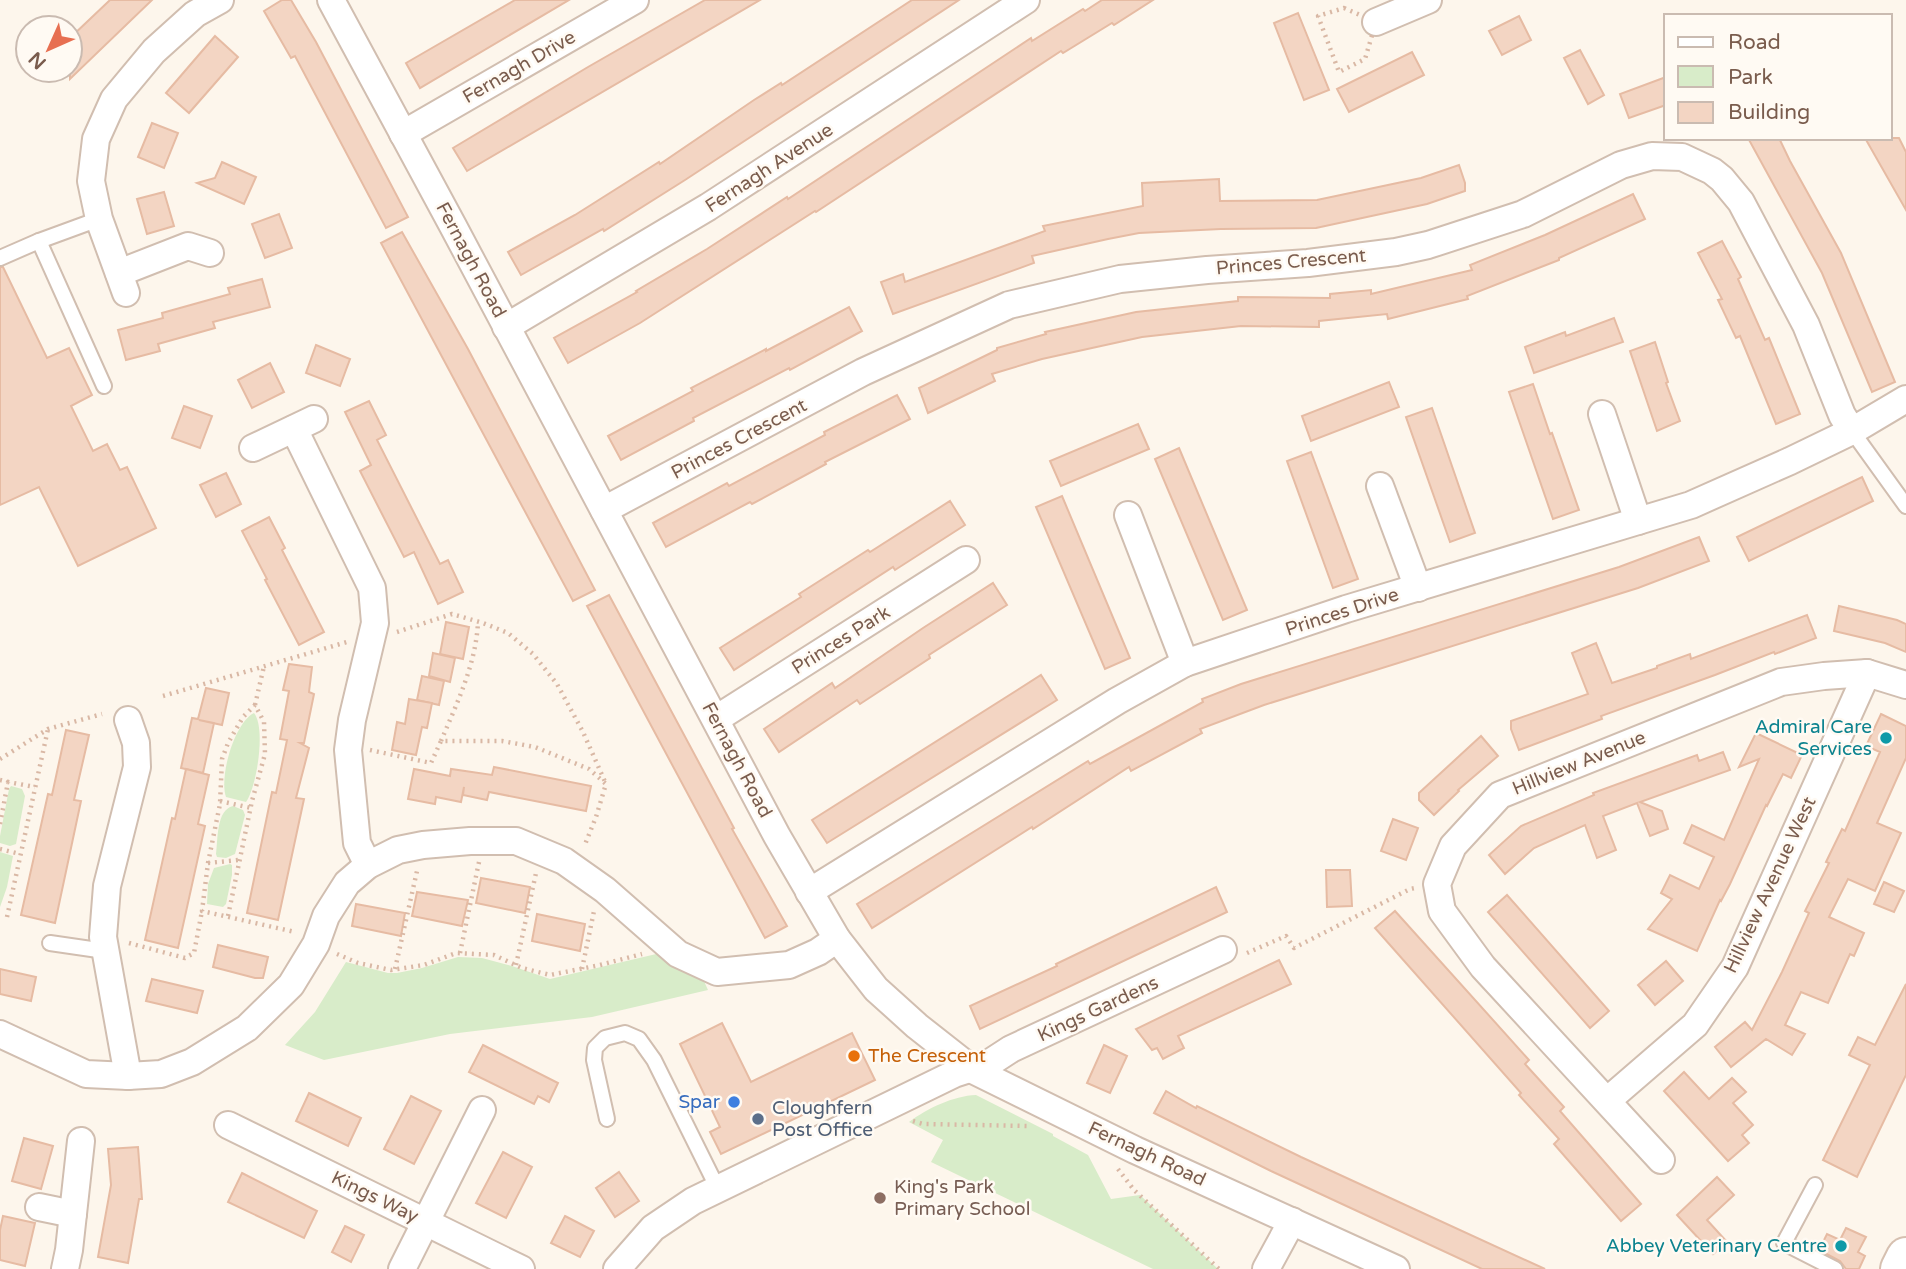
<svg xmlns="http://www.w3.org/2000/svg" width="1906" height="1269" viewBox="0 0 1906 1269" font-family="'Varela Round',sans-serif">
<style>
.green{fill:#d8ecc9}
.building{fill:#f3d5c3;stroke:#e6bba3;stroke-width:2}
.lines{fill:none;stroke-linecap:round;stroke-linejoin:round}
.lane-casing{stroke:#d1beb0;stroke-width:18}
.street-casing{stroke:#d1beb0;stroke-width:30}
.secondary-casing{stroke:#d6c0b0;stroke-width:42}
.path{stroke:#d9b8a5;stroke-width:4.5;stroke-dasharray:2 5;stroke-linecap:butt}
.lane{stroke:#fff;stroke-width:14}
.street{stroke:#fff;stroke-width:26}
.secondary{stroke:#fff;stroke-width:38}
.culture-dot{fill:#0f9aa8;stroke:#fffaf3;stroke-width:2.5}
.food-dot{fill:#e8710a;stroke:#fffaf3;stroke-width:2.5}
.shop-dot{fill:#3f7fe0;stroke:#fffaf3;stroke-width:2.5}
.service-dot{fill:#5c6f8a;stroke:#fffaf3;stroke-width:2.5}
.education-dot{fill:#8d6e63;stroke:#fffaf3;stroke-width:2.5}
.labels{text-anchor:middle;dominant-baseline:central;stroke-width:5;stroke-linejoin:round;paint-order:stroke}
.street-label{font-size:19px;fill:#7a5c4d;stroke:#fffaf3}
.culture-label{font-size:19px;fill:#0d838f;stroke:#fffaf3;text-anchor:end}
.food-label{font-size:19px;fill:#c56008;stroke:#fffaf3;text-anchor:start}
.shop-label{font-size:19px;fill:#366cbe;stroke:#fffaf3;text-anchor:end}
.service-label{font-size:19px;fill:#4e5e75;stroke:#fffaf3;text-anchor:start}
.education-label{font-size:19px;fill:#785e54;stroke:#fffaf3;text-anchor:start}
</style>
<rect width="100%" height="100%" fill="#fdf6ec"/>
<g class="green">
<path d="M254,713c12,15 3,73 -8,89l-20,-5c-7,-20 8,-74 28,-84z"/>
<path d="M11,786l11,3 3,7 -9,48 -6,2 -10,-3v-7l9,-47z"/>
<path d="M233,806l10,4 2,5 -10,39 -9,4 -9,-1 -1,-3c2,-14 0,-44 17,-48z"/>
<path d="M0,852l13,4 -6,31 -7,20z"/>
<path d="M230,864l2,1v10l-6,29 -3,3 -16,-3 1,-20 6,-16z"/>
<path d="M669,951l29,17 10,22 -116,27 -142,17 -126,26 -39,-15 30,-33 31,-50 42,11h9l25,-5 36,-11 24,1 30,8 38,13z"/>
<path d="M976,1095l77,39v2l35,19 23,44 29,-4 78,74h-65l-222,-107 12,-22 -34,-18c19,-14 44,-26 67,-27z"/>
</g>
<g class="building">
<path d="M110,0h42l-82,79v-41z"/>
<path d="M282,0h9l25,42 92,175 -22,11 -91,-172 -4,2 -27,-47z"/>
<path d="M515,0h54l-149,88 -14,-25z"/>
<path d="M705,0h55l-293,171 -14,-23 135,-81z"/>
<path d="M912,0h47l-274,180 -81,51 -1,-2 -82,46 -13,-23 67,-37 84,-53 1,2 94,-64 27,-17 1,2z"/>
<path d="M1102,0h51l-39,25 -2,-2 -49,30 -2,-2 -245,161 -1,-1 -175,112 -72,40 -14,-25 83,-46 -1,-1 71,-42 80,-52 1,2 243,-161 1,3 51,-32 2,2z"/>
<path d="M1298,13l31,77 -25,10 -30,-77z"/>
<path d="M1519,16l12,24 -29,15 -13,-24z"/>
<path d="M215,36l23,21 -49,56 -23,-20z"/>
<path d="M1580,50l24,45 -16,9 -24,-46z"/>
<path d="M1412,52l12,23 -75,37 -12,-23z"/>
<path d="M1666,77v28l-37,13 -9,-24z"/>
<path d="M152,123l26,10 -14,35 -26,-11z"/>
<path d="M1748,138h31l11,23 51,92 54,129 -23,10 -50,-119z"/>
<path d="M1865,138h34l7,14v58z"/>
<path d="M222,162l34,15 -12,27 -47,-21 18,-5z"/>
<path d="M1459,165l6,18v8l-38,13 -111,24 -95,1 -82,4 -31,6 -76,17 2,7 -141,51 -12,-32 22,-8 2,8 140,-51 -2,-5 100,-20 -1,-23 77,-4 1,22 97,-1 104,-22z"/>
<path d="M164,192l10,34 -27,8 -10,-35z"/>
<path d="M1633,194l12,25 -86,39v2l-92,36 1,3 -80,20 -1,-5 -68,7v6l-78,-1 -99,11 -100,22 -50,15 3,7 -67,32 -9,-25 78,-38v-2l49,-14 -1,-2 91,-20 102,-11v-4l92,1v-4l41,-4v4l101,-24 -2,-5 75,-30z"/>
<path d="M279,214l13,34 -27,10 -13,-34z"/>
<path d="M402,232l66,117 127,241 -22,11 -192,-358z"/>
<path d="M1722,241l19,36 -3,2 27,61 4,-2 31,76 -24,10 -36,-88 -4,2 -18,-38 4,-1 -24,-46z"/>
<path d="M0,267h3l44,91 22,-10 23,47 -21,11 22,45 14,-7 13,26 7,-3 29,61 -78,38 -39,-79 -39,18z"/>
<path d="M262,279l8,28 -57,15 2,6 -57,16 2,7 -34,9 -8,-30 45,-12 -1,-5 68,-19 -2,-6z"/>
<path d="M849,307l13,24 -72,39 -1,-2 -96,50 1,3 -73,39 -13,-24 85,-45 -2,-3 75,-39v2z"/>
<path d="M1614,318l9,24 -89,31 -9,-26 40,-15 1,4z"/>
<path d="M1655,342l13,40 -2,1 14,38 -23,10 -27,-80z"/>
<path d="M316,345l34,14 -10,27 -34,-13z"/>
<path d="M270,363l14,29 -32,16 -14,-28z"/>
<path d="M1389,382l10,25 -88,34 -9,-25z"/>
<path d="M1533,384l17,50 2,-1 27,77 -26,9 -44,-127z"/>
<path d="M897,395l13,24 -85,43 1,2 -74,40 -2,-2 -84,45 -13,-24 74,-40 2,3 96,-51 -1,-3z"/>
<path d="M369,401l17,34 -9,5 63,124 8,-4 15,32 -25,12 -24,-52 -10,5 -44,-86 11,-6 -26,-53z"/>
<path d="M184,406l28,10 -12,32 -28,-10z"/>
<path d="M1432,408l43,125 -25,9 -44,-125z"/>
<path d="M1138,424l11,25 -88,37 -11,-25z"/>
<path d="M1179,448l68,162 -24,10 -68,-161z"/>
<path d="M1311,452l47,127 -25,9 -46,-127z"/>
<path d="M226,473l15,31 -25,13 -16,-32z"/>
<path d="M1862,477l11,24 -124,60 -12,-24z"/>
<path d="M1062,496l68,162 -25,11 -69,-162z"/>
<path d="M950,501l15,24 -70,45 -2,-3 -159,103 -14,-22 81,-51 -2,-3 69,-44 2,2z"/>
<path d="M269,517l16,31 -3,2 42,82 -25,13 -34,-65 2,-1 -25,-48z"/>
<path d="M1699,537l10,24 -71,27 -374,117 -64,24 2,4 -71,38 -2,-4 -96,62 -1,-2 -160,101 -15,-24 231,-143 2,3 113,-62 -1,-3 39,-15 378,-117z"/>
<path d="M993,583l14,22 -78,50 1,3 -70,46 -3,-4 -78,52 -15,-23 68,-46 3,5 88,-60z"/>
<path d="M609,595l125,233 -2,1 55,97 -22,12 -178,-332z"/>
<path d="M1839,606l58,14 9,4v28l-21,-9 -51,-12z"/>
<path d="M1807,615l9,23 -41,16 -1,-2 -59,23 -114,41 1,3 -83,31 -8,-21v-8l77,-27 -16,-41 24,-10 16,40 45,-15v-2l33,-12 1,5z"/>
<path d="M446,622l23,5 -6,32 -23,-5z"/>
<path d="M433,653l22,5 -5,24 -21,-6z"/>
<path d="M289,664l23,3 -3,25 5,2 -10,49h-4l9,5 -13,50 8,1 -26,121 -31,-7 25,-121 4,1 11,-53 -7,-1 9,-48 -6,-1z"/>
<path d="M1041,675l16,25 -230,143 -15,-23z"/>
<path d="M422,676l22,5 -5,24 -22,-5z"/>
<path d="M206,688l23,5 -7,32 -23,-5 15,3 -11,50 -22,-5 11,-50 6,1z"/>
<path d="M409,699l23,4 -5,25 -5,-1 -6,28 -24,-5 5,-28 8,2z"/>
<path d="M1881,714l25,12v32l-29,65 24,10 -26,58 -27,-12 -19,38 35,16 -10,23 -4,-2 -22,49 -27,-11 -16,33 20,9 -13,21 -26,-16 -35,28 -16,-20 30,-25 7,8 30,-58 27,-59 -4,-2 24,-48 -3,-1 16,-33 3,2 35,-79 -14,-6z"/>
<path d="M66,730l23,5 -15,65 7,1 -26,122 -34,-8 27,-121 4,1z"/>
<path d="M1756,733l46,22 -11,23 -8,-4 -16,32 -1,-1 -36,79 -9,17 -1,-1 -23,51 -49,-22 24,-30 -11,-6 9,-18 29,14 15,-32 -30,-14 8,-18 32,15 35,-81 -20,8z"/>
<path d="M1481,736l17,20 -40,34 1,1 -25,24 -15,-15v-7z"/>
<path d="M1723,752l7,18 -90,32 22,9 6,18 -18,7 -13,-33 -34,13 13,34 -19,8 -12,-33 -51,23 -29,26 -16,-19 32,-29 73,-31 -1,-2 104,-38 2,6z"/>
<path d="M494,767l97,19 -5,25 -97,-19 -2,8 -24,-5 1,-8 -3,15 -25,-5 -1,7 -27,-5 6,-30 36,7 1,-7 41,6z"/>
<path d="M186,769l23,6 -11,49 7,2 -27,122 -33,-8 27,-122 3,1z"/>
<path d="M1393,819l25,9 -12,32 -25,-9z"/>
<path d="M1326,870h24l2,36 -25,1z"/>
<path d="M481,878l49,9 -5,26 -49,-10z"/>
<path d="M1884,882l20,9 -10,21 -20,-8z"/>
<path d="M1216,887l11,25 -247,117 -10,-23 87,-40 -1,-2z"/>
<path d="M417,892l51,8 -6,26 -50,-10z"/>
<path d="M1507,895l102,116 -19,17 -102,-116z"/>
<path d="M356,904l49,9 -4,23 -49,-10z"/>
<path d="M1395,911l134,149 -4,4 39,43 -4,4 81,93 -20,17 -67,-77 5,-5 -40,-44 2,-2 -146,-165z"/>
<path d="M537,914l48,10 -5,27 -48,-10z"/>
<path d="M218,945l50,12 -5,21h-8l-42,-11z"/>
<path d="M1279,960l12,24 -113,52 6,12 -21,11 -6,-11 -5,2 -16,-21z"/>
<path d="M1666,961l17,20 -28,24 -17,-20z"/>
<path d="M0,969l36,8 -5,24 -31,-7z"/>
<path d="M152,979l51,12 -6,22 -51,-12z"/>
<path d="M1906,984v91l-49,102 -34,-17 47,-95 -21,-10 9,-18 17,8z"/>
<path d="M722,1023l29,59 101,-49 23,47 -154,74 -11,-22 10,-5 -40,-83z"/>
<path d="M483,1045l75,38 -9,19 -11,-6 -4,8 -65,-32z"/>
<path d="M1104,1045l23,11 -17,37 -23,-10z"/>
<path d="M1684,1072l25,27 23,-21 14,14 -13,11 20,22 -11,10 7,8 -21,18 -64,-70z"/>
<path d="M1166,1091l30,17 1,-2 104,51 244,112h-63l-211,-98 -117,-58z"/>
<path d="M309,1093l52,25 -13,28 -52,-25z"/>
<path d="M411,1096l30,15 -27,53 -30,-15z"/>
<path d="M24,1138l29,8 -12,43 -29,-8z"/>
<path d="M138,1147l4,52h-3l-11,64 -30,-6 13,-72 -3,-36z"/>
<path d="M503,1152l29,15 -26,51 -30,-15z"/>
<path d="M619,1172l20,29 -24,16 -19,-29z"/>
<path d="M242,1173l75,38 -13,27 -76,-36z"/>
<path d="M1717,1177l17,18 -27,25 20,22 -14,12 -36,-39z"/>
<path d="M3,1216l32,7 -10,43 -25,-6v-30z"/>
<path d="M565,1216l29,15 -14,26 -29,-14z"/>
<path d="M345,1226l19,9 -13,27 -19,-10z"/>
<path d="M1846,1228l20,9 -8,15 7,4 -6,13h-13l-6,-8 -21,-11 8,-16 13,6z"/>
</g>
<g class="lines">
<g class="lane-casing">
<g id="lane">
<path d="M39,241l65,145"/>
<path d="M0,258l39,-17 60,-22"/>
<path d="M1852,431l54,75"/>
<path d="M50,943l55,8"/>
<path d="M607,1119l-13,-59 1,-12 10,-10 20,-5 14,6 15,21 64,129"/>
<path d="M1815,1185l-31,58 51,26"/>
</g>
</g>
<g class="street-casing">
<g id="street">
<path d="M331,0l122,226 324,610 60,103 39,50 41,37 56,44 162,80 261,119"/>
<path d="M1376,22l52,-22"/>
<path d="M403,134l232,-134"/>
<path d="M119,273l69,-27 22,7"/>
<path d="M126,293l-27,-74 -8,-38 5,-42 18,-40 40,-48 41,-37 25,-14"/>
<path d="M506,327l202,-120 318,-207"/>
<path d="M1602,414l36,107"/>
<path d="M294,429l78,159 3,35 -23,97 -4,30 9,93 11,22"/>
<path d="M253,448l61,-29"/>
<path d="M1380,486l38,102"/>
<path d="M604,510l259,-138 146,-67 111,-26 87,-9 101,-7 88,-11 32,-7 95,-31 98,-49 31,-9 30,1 30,14 10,8 19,23 65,123 36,90 10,16"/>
<path d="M1128,515l57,148"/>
<path d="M716,719l250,-159"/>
<path d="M128,720l8,23 1,24 -30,119 -4,51 25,139"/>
<path d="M809,892l308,-191 68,-38 161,-54 345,-104 99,-44 62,-30 54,-32"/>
<path d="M0,1034l86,40 42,2 33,-2 31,-12 55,-34 44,-43 25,-41 10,-28 21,-33 21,-18 30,-15 25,-5 47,-4h46l48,20 41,29 73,64 39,18 72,-7 29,-13 19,-13"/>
<path d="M1608,1100l87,-75 40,-58 132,-294"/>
<path d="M228,1125l293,144"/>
<path d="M1661,1160l-178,-193 -41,-56 -5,-27 16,-38 47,-51 281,-113 43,-6 43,-3 39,12"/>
<path d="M39,1207l34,7"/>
<path d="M65,1269l4,-19 12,-109"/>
<path d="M402,1269l80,-159"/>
<path d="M617,1269l36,-41 40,-27 261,-127 37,-12 20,-13 212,-99"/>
<path d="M1266,1269l26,-48"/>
</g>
</g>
<g class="secondary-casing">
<path id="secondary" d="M1900,1269l6,-12"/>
</g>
<g class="path">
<path d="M1344,8l32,14 -11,37 -26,13 -21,-56z"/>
<path d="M397,632l55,-18 31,9 25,10 25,21 24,30 26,48 23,52"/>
<path d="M163,696l184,-54"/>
<path d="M255,705l9,-39"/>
<path d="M441,741c16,-38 35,-77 37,-119"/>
<path d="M370,750l61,13 10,-22h61l33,6 54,22 17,15 -10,33 -12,30"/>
<path d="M0,759l48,-30 54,-15"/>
<path d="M0,780l8,2"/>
<path d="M220,801l31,7"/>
<path d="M0,824l8,-42 27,5"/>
<path d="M0,849l20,5"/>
<path d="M208,863l31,-3"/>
<path d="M228,916l24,-115 13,-47 -1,-32 -9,-17 -12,12 -15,26 -6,16 -2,45 -12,59 -6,48 93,21"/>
<path d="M7,917l41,-188"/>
<path d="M129,943l56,15 9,-5 8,-42"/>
<path d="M460,953l19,-91"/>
<path d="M1247,953l39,-17 8,12 116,-59 5,-1"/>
<path d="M337,954l21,9 33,7 33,-5 32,-12 38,2 28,13 28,7 50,-10 42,-11"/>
<path d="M516,965l20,-92"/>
<path d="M395,969l22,-98"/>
<path d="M582,969l12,-58"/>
<path d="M913,1121l10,3 107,2"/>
<path d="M1118,1169l16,21 85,79"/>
</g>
<use href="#lane" class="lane"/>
<use href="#street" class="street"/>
<use href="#secondary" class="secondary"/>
</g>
<g class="culture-dot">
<circle cx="1886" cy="738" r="7"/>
<circle cx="1841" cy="1246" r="7"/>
</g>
<circle class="food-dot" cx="854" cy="1056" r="7"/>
<circle class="shop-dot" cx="734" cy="1102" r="7"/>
<circle class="service-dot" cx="758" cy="1119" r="7"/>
<circle class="education-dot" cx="880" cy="1198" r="7"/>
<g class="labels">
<g class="street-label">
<text transform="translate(519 67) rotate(-30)">Fernagh Drive</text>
<text transform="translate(769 168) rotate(-33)">Fernagh Avenue</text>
<text transform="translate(471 260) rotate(62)">Fernagh Road</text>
<text transform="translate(1291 262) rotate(-5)">Princes Crescent</text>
<text transform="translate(739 439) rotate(-28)">Princes Crescent</text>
<text transform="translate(1342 612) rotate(-18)">Princes Drive</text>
<text transform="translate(841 640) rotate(-32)">Princes Park</text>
<text transform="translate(737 760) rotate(62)">Fernagh Road</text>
<text transform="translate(1579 763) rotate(-22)">Hillview Avenue</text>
<text transform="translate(1770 885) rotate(-65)">Hillview Avenue West</text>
<text transform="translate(1098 1009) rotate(-25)">Kings Gardens</text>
<text transform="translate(1147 1154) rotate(25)">Fernagh Road</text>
<text transform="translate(375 1197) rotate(26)">Kings Way</text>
</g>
<g class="culture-label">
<text x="1872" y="727">Admiral Care<tspan x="1872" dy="22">Services</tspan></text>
<text x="1827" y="1246">Abbey Veterinary Centre</text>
</g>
<g class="food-label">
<text x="868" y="1056">The Crescent</text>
</g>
<g class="shop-label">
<text x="720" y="1102">Spar</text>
</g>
<g class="service-label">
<text x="772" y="1108">Cloughfern<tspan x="772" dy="22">Post Office</tspan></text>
</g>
<g class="education-label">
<text x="894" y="1187">King's Park<tspan x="894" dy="22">Primary School</tspan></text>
</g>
</g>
<rect x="1664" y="14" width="228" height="126" fill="#fffaf3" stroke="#cabbb1" stroke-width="2"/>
<rect x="1678" y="37" width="35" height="10" fill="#ffffff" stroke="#cabbb1" stroke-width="2"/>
<text x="1728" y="49" font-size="21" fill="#7a5c4d">Road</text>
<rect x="1678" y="66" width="35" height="21" fill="#d8ecc9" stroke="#cabbb1" stroke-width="2"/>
<text x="1728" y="84" font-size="21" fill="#7a5c4d">Park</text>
<rect x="1678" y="102" width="35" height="21" fill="#f3d5c3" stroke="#cabbb1" stroke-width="2"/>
<text x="1728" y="119" font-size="21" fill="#7a5c4d">Building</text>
<g transform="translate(49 49) rotate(225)"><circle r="33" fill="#fffaf3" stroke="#cabbb1" stroke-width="2"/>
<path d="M0-5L12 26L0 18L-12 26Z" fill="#e76f51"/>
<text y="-10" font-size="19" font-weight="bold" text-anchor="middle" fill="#7a5c4d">N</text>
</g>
</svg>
